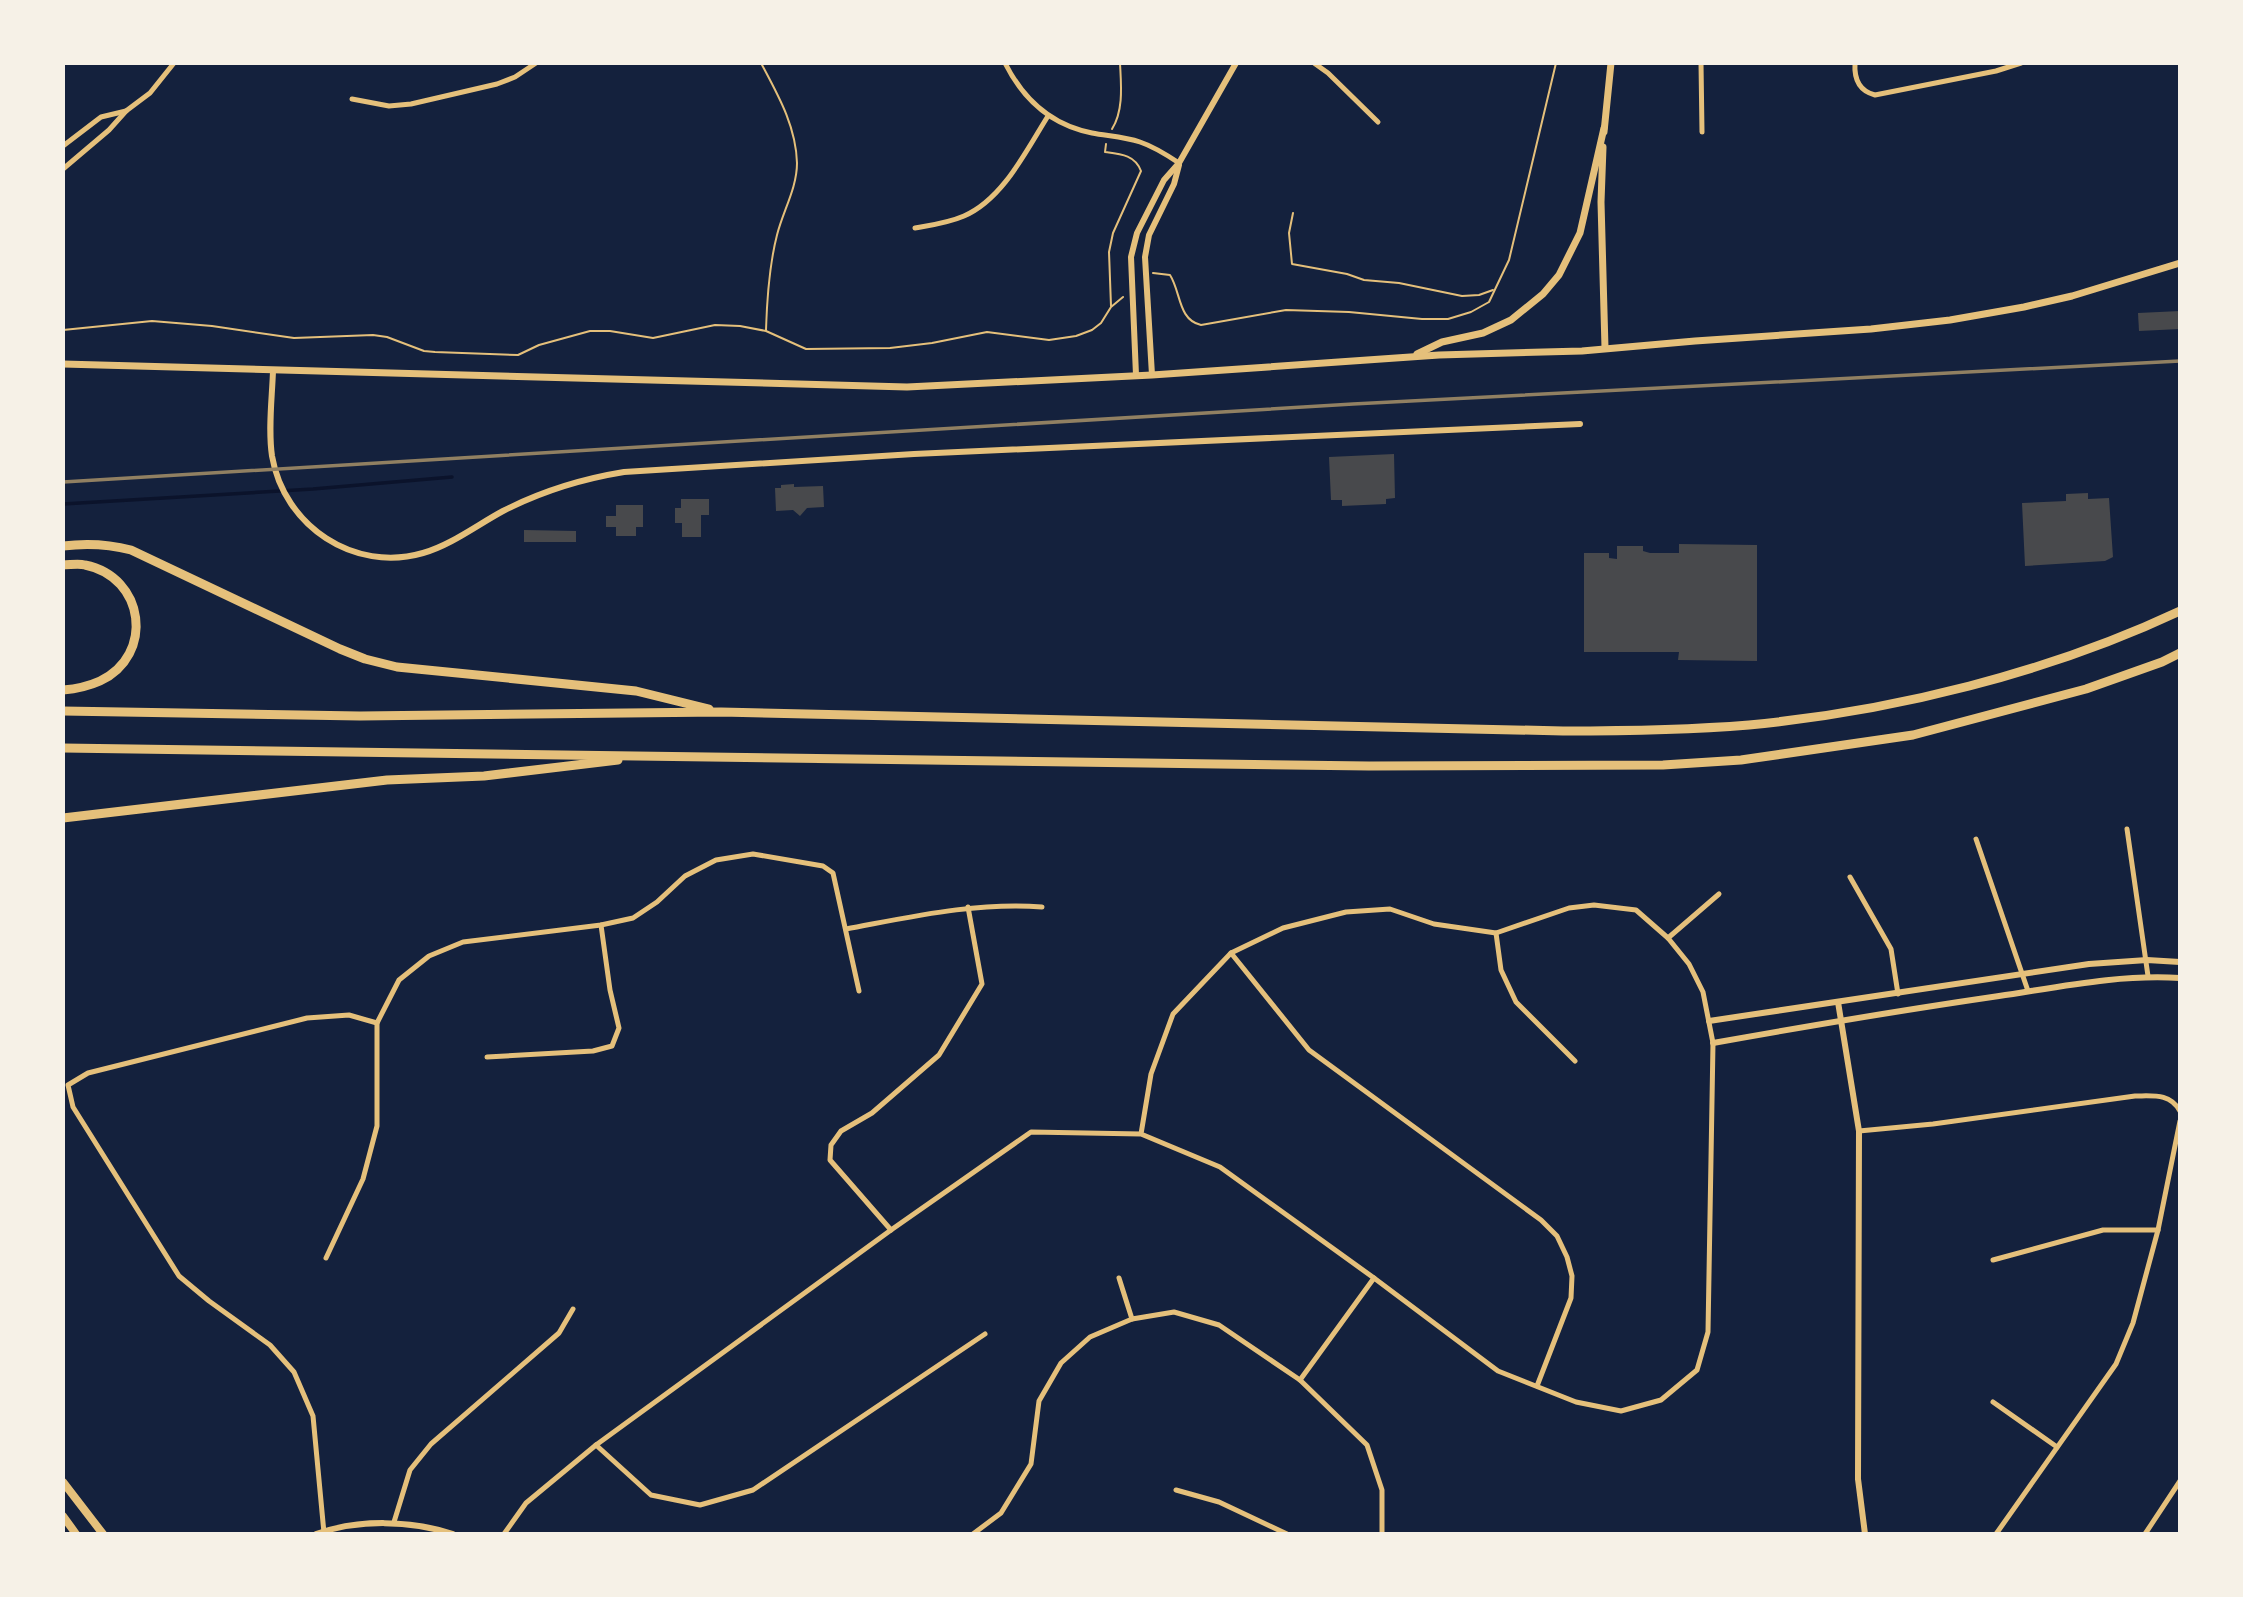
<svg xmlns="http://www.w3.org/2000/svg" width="2243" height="1597" viewBox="0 0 2243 1597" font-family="'Space Grotesk',sans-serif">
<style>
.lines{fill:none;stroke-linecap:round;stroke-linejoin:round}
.stream{stroke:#0b132b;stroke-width:3.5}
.building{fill:#48494c}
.path{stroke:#e5c07b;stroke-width:2}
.minor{stroke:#e5c07b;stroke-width:5}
.tertiary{stroke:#e5c07b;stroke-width:6}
.secondary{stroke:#e5c07b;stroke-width:7}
.primary{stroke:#e5c07b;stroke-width:8}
.motorway{stroke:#e5c07b;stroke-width:9}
.rail{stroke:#918062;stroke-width:3.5}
</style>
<rect width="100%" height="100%" fill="#14213d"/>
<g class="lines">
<path class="stream" d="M63,504l250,-15 139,-12"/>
</g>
<g class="building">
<path d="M2180,311v18l-41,2 -1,-18z"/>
<path d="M1394,454l1,44 -9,1v5l-44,2v-6h-11l-2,-43z"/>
<path d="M794,484v3l29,-1 1,21 -17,1 -7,8 -7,-6 -17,1 -1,-23h6v-3z"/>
<path d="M2088,493v6l21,-1 4,59 -8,4 -80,5 -3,-63 44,-2v-7z"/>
<path d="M681,499h28v16h-8v22h-19v-14h-7v-15h6z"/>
<path d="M616,505h27v22h-7v9h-20v-9h-10v-11h10z"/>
<path d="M524,530l52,1v11h-52z"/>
<path d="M1679,544l78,1v116l-79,-1 1,-8h-95v-99h25v5l8,1v-13h26v5l7,2h29z"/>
</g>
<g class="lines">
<g class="path">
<path d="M761,63c17,32 35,63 36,100 0,25 -14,48 -20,72 -8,31 -10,63 -11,95"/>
<path d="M1112,129c12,-19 9,-45 8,-66"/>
<path d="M1106,144l-1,8c16,2 30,3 36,19l-28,62 -4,19 2,54"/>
<path d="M1293,213l-4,20 3,31 55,10 17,6 35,3 63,13 17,-1 14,-5"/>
<path d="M1153,273l17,2c11,17 8,45 31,50l85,-15 63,2 73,7h26l23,-7 18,-10 20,-42 47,-197"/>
<path d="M63,330l89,-9 60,5 82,12 79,-3 14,2 37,14 11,1 83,3 21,-10 51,-14h20l43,7 62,-13 25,1 26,5 40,18 84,-1 42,-5 55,-11 62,8 27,-4 16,-6 9,-7 10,-16 12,-10"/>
</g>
<g class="minor">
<path d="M1005,63c18,36 46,62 87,70 16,3 33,4 48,9 15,5 27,13 39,21"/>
<path d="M1314,63l14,10 50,49"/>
<path d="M1701,63l1,69"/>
<path d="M1855,63c-1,16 4,28 20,32l121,-24 25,-8"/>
<path d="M352,99l37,7 22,-2 86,-20 18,-7 21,-14"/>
<path d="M63,146l38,-29 25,-6"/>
<path d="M63,169l46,-39 17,-19 24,-18 24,-30"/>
<path d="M915,228c17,-3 33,-5 49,-12 39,-17 62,-65 84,-100"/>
<path d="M2127,829l21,147"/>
<path d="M1976,839l52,152"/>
<path d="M1850,877l41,72 7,45"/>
<path d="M846,929c65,-12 129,-27 196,-22"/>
<path d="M1496,933l5,37 15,32 59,59"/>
<path d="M1668,938l51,-44"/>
<path d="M1231,953l78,97 232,170 16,16 10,21 5,19 -1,22 -34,88"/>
<path d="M487,1057l106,-6 19,-5 7,-18 -9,-38 -9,-65"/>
<path d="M1859,1131l74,-7 202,-28c18,0 35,-3 45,15"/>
<path d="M891,1230l-61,-70 1,-15 10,-14 31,-18 67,-58 43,-71 -14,-77"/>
<path d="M326,1258l37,-79 14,-53v-103l22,-43 30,-24 34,-14 138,-17 32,-7 24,-16 28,-26 31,-16 37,-6 70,12 10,7 26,118"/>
<path d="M1993,1260l110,-30h55"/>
<path d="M1119,1278l13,41"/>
<path d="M1300,1380l74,-102"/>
<path d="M1993,1402l64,45"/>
<path d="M596,1445l55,50 49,10 53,-15 232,-156"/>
<path d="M1176,1490l43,12 68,32"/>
<path d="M394,1522l16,-52 21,-26 128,-111 14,-24"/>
<path d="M324,1533l-11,-117 -19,-44 -24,-27 -61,-44 -30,-25 -106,-169 -5,-22 20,-12 219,-55 42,-3 28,8"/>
<path d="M504,1534l22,-31 70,-58 295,-215 140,-98 110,2 79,33 154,111 124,93 78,31 45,9 40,-11 36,-30 11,-38 5,-289 -10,-51 -14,-28 -21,-26 -32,-28 -42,-5 -25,3 -73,25 -62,-9 -44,-15 -44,3 -63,16 -52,25 -58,61 -22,60 -10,60"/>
<path d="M973,1534l28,-21 30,-49 8,-63 22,-38 29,-26 42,-18 42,-7 45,13 81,55 67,65 15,45v44"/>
<path d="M1996,1534l120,-170 17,-41 25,-93 22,-109"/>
<path d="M2145,1534l35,-53"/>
</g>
<g class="tertiary">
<path d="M273,371c-1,28 -5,58 -1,85 12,70 82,117 151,97 28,-8 54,-28 80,-42 39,-20 78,-32 121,-39l290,-18 666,-30"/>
<path d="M1136,375l-5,-118 6,-24 27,-53 15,-17 57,-100"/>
<path d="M1152,375l-7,-118 4,-22 25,-51 5,-19"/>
<path d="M1838,1002l21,129 -1,348 7,55"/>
<path d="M1709,1021l380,-57 58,-4 33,2"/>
<path d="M1713,1043c95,-17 190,-33 286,-47 60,-9 121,-22 181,-18"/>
<path d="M316,1534c43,-15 94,-14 137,0"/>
</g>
<g class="secondary">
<path d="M1604,132l7,-69"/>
<path d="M1603,147l-2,55 4,146"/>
<path d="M1417,354l25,-12 41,-9 28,-13 32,-26 16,-19 21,-42 24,-105"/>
<path d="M63,364l844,23 245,-12 287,-20 143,-4 113,-10 176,-12 79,-9 74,-13 48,-11 108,-33"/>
</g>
<g class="primary">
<path d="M63,1482l40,52"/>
<path d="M63,1516l13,18"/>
</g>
<g class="motorway">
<path d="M63,546c23,-3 45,-2 68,4l209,99 25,10 32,8 239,24 73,18"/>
<path d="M63,565c7,0 15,-2 22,0 60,12 70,90 15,116 -11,5 -25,8 -37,9"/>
<path d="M63,711l297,5 361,-4 842,19c63,0 124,-1 186,-6 145,-14 299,-52 431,-114"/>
<path d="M63,748l1306,18 294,-1 78,-5 172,-25 173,-46 76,-27 18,-9"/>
<path d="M63,818l324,-38 97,-4 134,-16"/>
</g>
<path class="rail" d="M63,482l1290,-78 827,-43"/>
</g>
<rect width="2243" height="1597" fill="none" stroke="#f6f1e7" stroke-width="130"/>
</svg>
